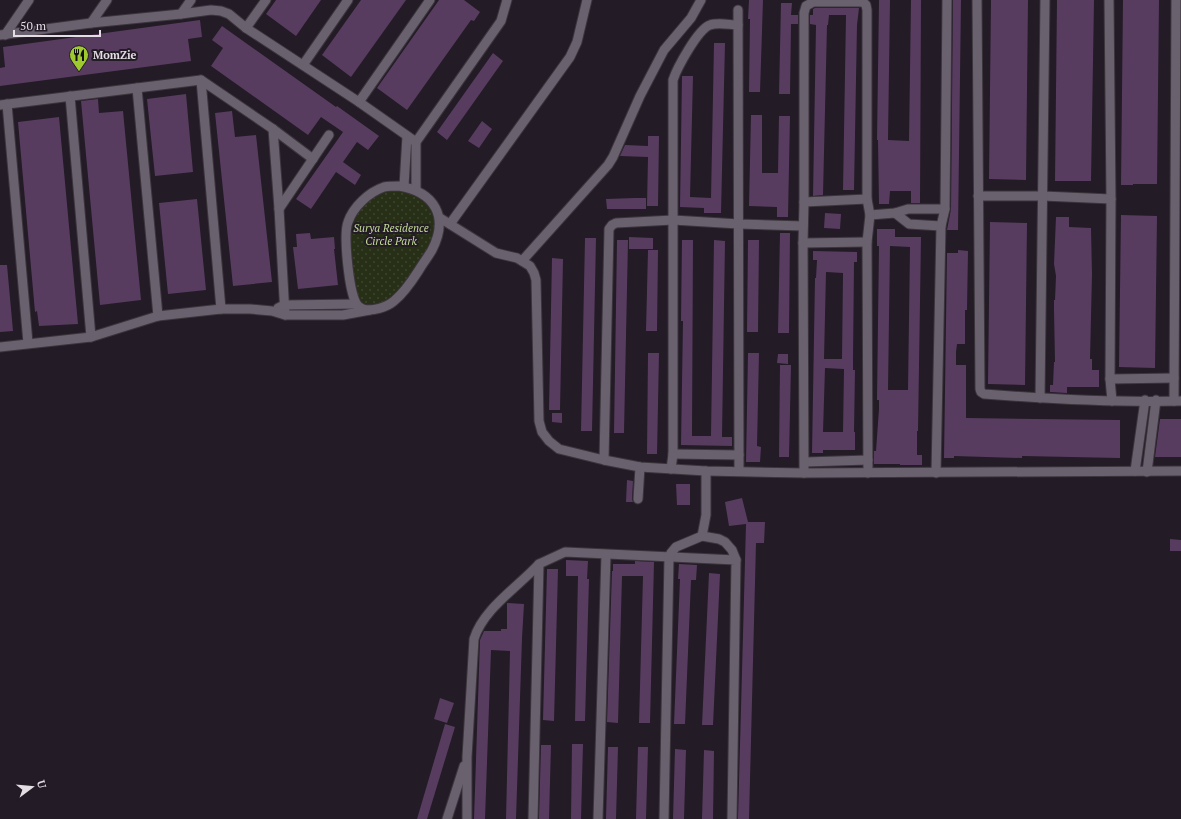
<svg xmlns="http://www.w3.org/2000/svg" width="1181" height="819" viewBox="0 0 1181 819" font-family="'PT Serif',serif">
<style>
.park{fill:url(#park-dots)}
.building{fill:#573c5f;fill-rule:evenodd}
.lines{fill:none;stroke-linecap:round;stroke-linejoin:round}
.minor-casing{stroke:#3b353d;stroke-width:11}
.minor{stroke:#6a616e;stroke-width:9}
.labels{text-anchor:middle;dominant-baseline:central;stroke-width:4;stroke-linejoin:round;paint-order:stroke}
.poi-label{font-size:11px;font-weight:bold;fill:#e3dde4;stroke:#231b26;text-anchor:start}
.park-label{font-size:11px;font-style:italic;fill:#c2db95;stroke:#231b26}
</style>
<defs>
<pattern id="park-dots" width="8" height="8" patternUnits="userSpaceOnUse"><rect width="8" height="8" fill="#273017"/><path d="M2 2h.1M6 6h.1" fill="none" stroke="#3c442d" stroke-width="1.8" stroke-linecap="round"/></pattern>
</defs>
<rect width="100%" height="100%" fill="#231b26"/>
<path class="park" d="M404,186l33,24 -1,31 -41,59 -31,9 -12,-17 -4,-72 27,-28z"/>
<g class="building">
<path d="M276,0h45l-25,36 -30,-22z"/>
<path d="M361,0h45l-55,77 -29,-22z"/>
<path d="M439,0h25l16,12 -6,9 -3,-1 -64,90 -30,-22z"/>
<path d="M749,0h14l-3,92h-11l1,-73h-2z"/>
<path d="M879,0h11l-2,140 21,1 2,-141h10l-1,203h-9v-12h-21l-1,13h-10l-1,-64h-1z"/>
<path d="M953,0h8l-3,230h-11l4,-21z"/>
<path d="M991,0h37l-2,180 -37,-1z"/>
<path d="M1057,0h37l-3,181h-36z"/>
<path d="M1123,0h36l-2,184h-24v1h-12z"/>
<path d="M781,3h11l-1,12h7v9h-7l-1,70h-11z"/>
<path d="M815,8h44l-2,17 -3,165h-11l3,-175h-17l-1,10h-1l-4,170 -10,1 3,-171 -6,-1v-9h3v-6z"/>
<path d="M200,20l2,17 -14,2 3,22 -191,25v-18l5,-1 -2,-20z"/>
<path d="M222,26l114,81 1,-1 42,30 -11,14 -11,-8 -14,20 18,13 -6,10 -19,-13 -25,37 -15,-10 47,-67 -22,-15 -13,18 -97,-69 12,-18 -11,-8z"/>
<path d="M714,43h11l-4,170h-17v-5l-24,-1 2,-131h11l-3,121 21,1z"/>
<path d="M493,53l10,8 -56,79 -10,-8z"/>
<path d="M186,94l7,78 -38,4 -8,-77z"/>
<path d="M98,99l1,14 24,-2 18,189 -41,5 -19,-204z"/>
<path d="M232,111l3,26 21,-2 16,147 -39,4 -18,-173z"/>
<path d="M751,115h11v58h16l1,-57h11l-2,101h-11v-10l-28,-1z"/>
<path d="M59,117l19,207 -39,2 -2,-15 -2,1 -17,-190z"/>
<path d="M482,121l10,8 -13,19 -11,-7z"/>
<path d="M648,136h11l-1,70h-11l1,-49 -28,-1 5,-11 23,1z"/>
<path d="M635,198h11v11h-39l-1,-10z"/>
<path d="M197,199l9,91 -38,4 -9,-91z"/>
<path d="M825,213l16,1 -1,15 -16,-1z"/>
<path d="M1121,215l36,1 -2,152 -36,-1z"/>
<path d="M1056,217h13v10l22,1 1,46 -2,85h2v11h7v17h-32v6l-17,-1v-7h3l1,-23h1l-1,-52v-10h1l1,-24 -2,-12z"/>
<path d="M990,222l37,1 -2,162 -37,-1z"/>
<path d="M877,229h18v8h26l-3,194h-1v24h5v10h-22v-1h-26v-13h2l3,-42v-9h-2l2,-154h-2zM890,246l20,1 -2,143h-20z"/>
<path d="M310,233l1,6 23,-2 1,12h-1l4,36 -40,4 -5,-42h4l-1,-13z"/>
<path d="M780,233h10l-1,100h-11z"/>
<path d="M629,237l24,1v11h-24z"/>
<path d="M585,238h11l-4,193h-11z"/>
<path d="M617,240h11l-4,193h-10z"/>
<path d="M682,240h11l-1,196h19l3,-196 11,1 -3,196h10v9l-51,-1 2,-124h-2z"/>
<path d="M748,240h11l-1,92h-11z"/>
<path d="M648,250h10l-1,81h-11z"/>
<path d="M958,250l10,1 -1,59h-2v34h-8l-1,8v13h10v53l154,2v38l-98,-2v2l-68,-2v2h-10l3,-205h11z"/>
<path d="M813,251l44,1v10h-3l-1,97v11h2l-1,62h1v18h-32v3h-11l3,-175h1l1,-18h-4zM826,272l17,1 -1,86h-18zM825,368l19,1 -1,63h-20z"/>
<path d="M552,258l11,1 -3,151h-11z"/>
<path d="M0,265h7l6,66 -13,1z"/>
<path d="M648,353h11l-2,101h-10z"/>
<path d="M748,353h11l-2,93 4,1 -1,15h-14z"/>
<path d="M778,354h10v10l-11,-1z"/>
<path d="M780,365h11l-2,92h-10z"/>
<path d="M552,413h10v10l-10,-1z"/>
<path d="M1160,419h21v38h-26z"/>
<path d="M627,480l6,1 -1,18 1,3h-7z"/>
<path d="M676,484h14v21h-13z"/>
<path d="M742,498l6,24h17l-1,21h-8l-7,276h-11l8,-295 -17,2 -4,-24z"/>
<path d="M1170,539l11,1v11h-11z"/>
<path d="M566,560l22,1 -1,18h2l-4,142h-10l3,-145h-12z"/>
<path d="M635,561l19,1 -4,161h-11l4,-147h-21l-4,147 -11,-1 5,-151h1v-7h22z"/>
<path d="M679,564l18,1 -1,15h-5l-6,144h-11l6,-145h-2z"/>
<path d="M547,569h11l-4,152 -11,-1z"/>
<path d="M709,573l11,1 -7,151h-11z"/>
<path d="M507,603l17,1 -2,34 -6,181h-10l4,-168 -19,-1 -6,169h-11l6,-179 4,-9h17v-2h6z"/>
<path d="M440,698l14,5 -7,20 -13,-4z"/>
<path d="M445,724l10,3 -28,92h-10z"/>
<path d="M572,744h11l-2,75h-10z"/>
<path d="M541,745h10l-2,74h-10z"/>
<path d="M608,747h10l-2,72h-10z"/>
<path d="M638,747h10l-2,72h-10z"/>
<path d="M675,749l11,1 -2,69h-11z"/>
<path d="M704,750l10,1 -1,68h-11z"/>
</g>
<g class="lines">
<g class="minor-casing">
<g id="minor">
<path d="M977,0l3,389 1,3 3,2c66,5 132,9 197,7"/>
<path d="M1109,0l2,199 -1,180 2,22"/>
<path d="M738,10l1,461"/>
<path d="M181,14l10,-14"/>
<path d="M91,23l16,-23"/>
<path d="M246,28l20,-28"/>
<path d="M0,35l91,-12 90,-9 30,-4 10,1 8,3 17,14 113,74 57,40"/>
<path d="M5,35l24,-35"/>
<path d="M303,65l45,-65"/>
<path d="M201,80l20,229"/>
<path d="M137,88l21,228"/>
<path d="M70,96l21,241"/>
<path d="M359,102l71,-102"/>
<path d="M7,104l21,239"/>
<path d="M0,105l201,-25 72,49 40,30"/>
<path d="M273,129l6,80 6,106"/>
<path d="M399,186c36,6 50,31 33,64 -4,7 -9,13 -13,20 -7,11 -15,23 -25,31 -7,6 -22,11 -31,8 -3,-1 -6,-4 -7,-6 -7,-13 -13,-68 -8,-81 5,-15 21,-30 36,-35 5,-1 11,-1 15,-1z"/>
<path d="M404,186l3,-50"/>
<path d="M416,190v-48l85,-121 6,-21"/>
<path d="M978,196h65l68,3"/>
<path d="M804,202l63,-3"/>
<path d="M279,209l50,-74"/>
<path d="M895,213l14,11 32,2"/>
<path d="M870,215l25,-2 13,-4h37"/>
<path d="M440,218l56,35 21,5 13,8 4,7 2,7 3,141 3,11 7,9 10,8 45,11 36,7 66,4 98,2 377,-2"/>
<path d="M450,224l120,-167 7,-15 10,-42"/>
<path d="M803,243l64,-1"/>
<path d="M522,261l86,-96 5,-8 27,-61 24,-46 27,-32 10,-18"/>
<path d="M278,308l6,-3 72,-1"/>
<path d="M0,347l91,-10 67,-21 63,-7h29l22,2 13,4h58l27,-5"/>
<path d="M1110,379l64,-1"/>
<path d="M1040,398l5,-398"/>
<path d="M1174,401l2,-401"/>
<path d="M673,454l66,1"/>
<path d="M604,460l5,-231 3,-4 4,-2 57,-3 66,4 64,2"/>
<path d="M805,462l63,-2"/>
<path d="M671,469l2,-15v-374c4,-12 25,-51 37,-55 8,-3 20,0 28,0"/>
<path d="M1135,471l10,-71"/>
<path d="M1147,472l9,-72"/>
<path d="M804,473l-1,-230 1,-41v-189l2,-7 7,-4h50l3,3 1,5v189l3,16 -3,27 1,231"/>
<path d="M936,473l5,-247 4,-17 2,-209"/>
<path d="M638,499l2,-32"/>
<path d="M702,536l4,-21v-44"/>
<path d="M447,819l17,-53"/>
<path d="M467,819v-62l7,-118c9,-30 44,-52 65,-75"/>
<path d="M533,819l6,-255 26,-12 171,8 -4,259"/>
<path d="M598,819l8,-264"/>
<path d="M664,819l5,-262 2,-4 5,-6 26,-11 17,3 6,3 7,8 4,10"/>
</g>
</g>
<use href="#minor" class="minor"/>
</g>
<defs>
<g id="restaurant-pin" transform="scale(1)"><path d="M0 17L-7.5 6A9.5 9.5 0 1 1 7.5 6Z" fill="#9eca2f" stroke="#231b26"/><path d="M-5-6h1v4h1v-4h1v4h1v-4h1v5L-1.5 .5V6h-2V.5L-5-1ZM5-6V6H3V1.5H1.5Q1.5-4 5-6Z" fill="#111"/></g>
</defs>
<g fill-rule="evenodd">
<use href="#restaurant-pin" x="79" y="55"/>
</g>
<g class="labels">
<g class="poi-label">
<text x="93" y="55">MomZie</text>
</g>
<g class="park-label">
<text x="391" y="228">Surya Residence<tspan x="391" dy="13">Circle Park</tspan></text>
</g>
</g>
<g transform="translate(32 787) rotate(74)" stroke="#231b26" stroke-width="3" paint-order="stroke">
<path d="M0-3L7 15L0 10L-7 15Z" fill="#e3dde4"/>
<text y="-6" font-size="11" font-weight="bold" text-anchor="middle" fill="#e3dde4">U</text>
</g>
<path d="M14 30v6h86v-6" fill="none" stroke="#e3dde4" stroke-width="2"/>
<text x="20" y="30" font-size="12" fill="#e3dde4" stroke="#231b26" stroke-width="3" paint-order="stroke">50 m</text>
</svg>
